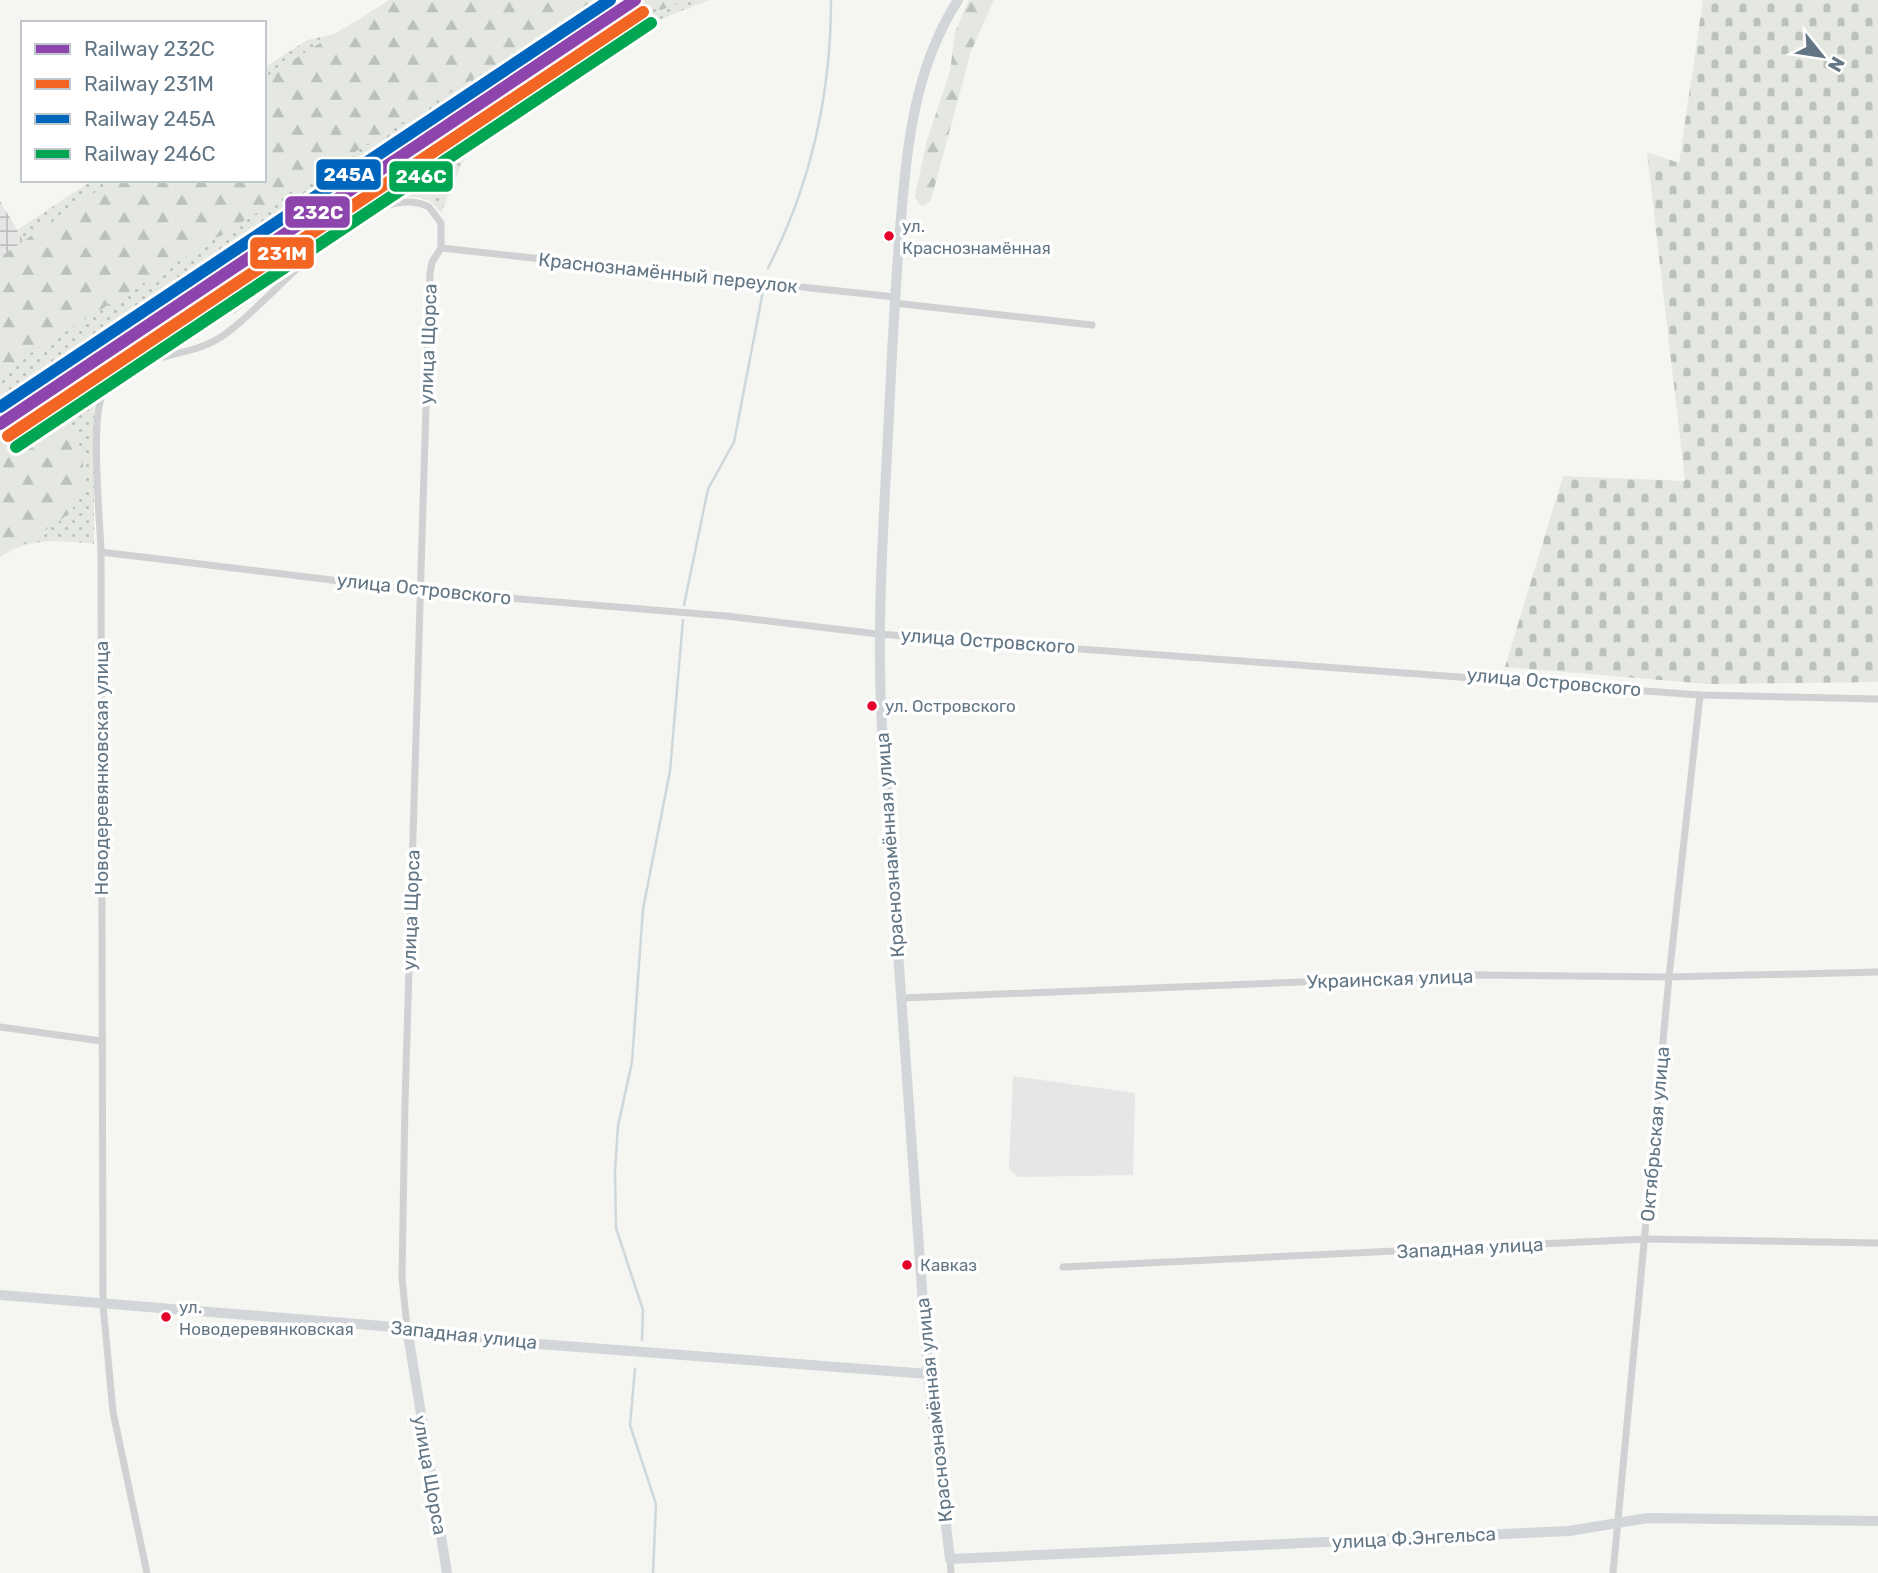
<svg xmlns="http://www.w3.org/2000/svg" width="1878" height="1573" viewBox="0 0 1878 1573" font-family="Rubik,sans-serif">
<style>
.built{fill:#e5e6e5}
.industrial{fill:url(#industrial-grid)}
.grass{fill:url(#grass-dots)}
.forest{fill:url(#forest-firs)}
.cemetery{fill:url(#cemetery-stones)}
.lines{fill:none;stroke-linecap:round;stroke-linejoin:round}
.stream{stroke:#ced7da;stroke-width:2.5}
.street{stroke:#d0d1d2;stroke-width:7}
.secondary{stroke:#d2d6d9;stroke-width:10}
.rail-1-casing{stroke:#fff;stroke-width:18}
.rail-2-casing{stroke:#fff;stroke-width:18}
.rail-3-casing{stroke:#fff;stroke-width:18}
.rail-4-casing{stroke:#fff;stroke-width:18}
.rail-1{stroke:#8e44ad;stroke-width:12}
.rail-2{stroke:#f26522;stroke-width:12}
.rail-3{stroke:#0065bd;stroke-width:12}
.rail-4{stroke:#00a651;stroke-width:12}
.bus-dot{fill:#e4002b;stroke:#fff;stroke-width:2.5}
.labels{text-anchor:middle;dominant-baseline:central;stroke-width:7;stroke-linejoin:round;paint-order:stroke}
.bus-label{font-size:17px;fill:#627685;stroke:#fff;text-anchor:start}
.street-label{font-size:19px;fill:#627685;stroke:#fff}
.line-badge{stroke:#fff;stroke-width:2.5}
.badge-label{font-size:19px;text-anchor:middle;font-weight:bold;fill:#fff}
</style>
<defs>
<pattern id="industrial-grid" width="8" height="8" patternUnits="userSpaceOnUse" patternTransform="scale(1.75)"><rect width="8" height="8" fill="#e5e6e5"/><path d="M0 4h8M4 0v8" fill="none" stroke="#bdbfbf"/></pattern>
<pattern id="grass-dots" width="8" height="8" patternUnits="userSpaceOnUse" patternTransform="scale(1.75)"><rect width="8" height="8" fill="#e4e8e0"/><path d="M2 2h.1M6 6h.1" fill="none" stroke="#bcc1bb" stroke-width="1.8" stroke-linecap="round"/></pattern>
<pattern id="forest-firs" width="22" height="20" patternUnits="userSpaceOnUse" patternTransform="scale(1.75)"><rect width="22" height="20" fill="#e4e8e0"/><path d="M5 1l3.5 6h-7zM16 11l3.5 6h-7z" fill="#bcc1bb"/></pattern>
<pattern id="cemetery-stones" width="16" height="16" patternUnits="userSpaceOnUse" patternTransform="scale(1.75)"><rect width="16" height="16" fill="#e4e8e0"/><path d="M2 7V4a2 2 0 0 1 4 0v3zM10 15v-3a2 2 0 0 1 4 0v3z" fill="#bcc1bb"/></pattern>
</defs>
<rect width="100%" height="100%" fill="#f5f5f2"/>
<path class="built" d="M1013,1076l122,17 -2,82 -115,2 -9,-8z"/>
<path class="industrial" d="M0,201l24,40 -24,16z"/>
<g class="grass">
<path d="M390,0h237l-627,419v-162l24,-15 -7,-12 76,-50h171v-112l43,-28 28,-6z"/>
<path d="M640,0h69l-46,18 -154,101 -33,26 -12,14 -23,54c-4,-5 -9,-12 -16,-14 -50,-18 -156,84 -191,116l-18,-25 -45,30 17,23c-33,7 -82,21 -94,56v145c-34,-4 -64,-7 -94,13v-129z"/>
</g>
<g class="forest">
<path d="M390,0h210l-600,372v-115l113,-77h151v-102z"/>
<path d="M644,0h42l-25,10 -16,-5z"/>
<path d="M969,0h25l-23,51 -40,149 -6,6 -5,-1 -5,-9 12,-56 23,-68 5,-40z"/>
<path d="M630,11l11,1 2,3c-3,17 -93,71 -109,65v-5z"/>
<path d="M423,152l4,7c-7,11 -17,10 -27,17 -25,18 -49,64 -87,54l1,-8z"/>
<path d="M265,259l11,2 4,6 -11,16 -24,12 -13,-6 2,-9z"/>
<path d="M46,420c17,0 27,5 32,22 22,73 -25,81 -78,115v-109z"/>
</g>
<path class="cemetery" d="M1703,0h175v682l-170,2 -203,-17 58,-191 122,5 -38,-329 32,11z"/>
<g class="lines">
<g class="stream">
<path d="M768,268c43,-84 63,-174 63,-268"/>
<path d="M684,605l24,-116 26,-47 29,-151"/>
<path d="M642,1340l1,-30 -27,-82 -1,-56 3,-46 14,-64 11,-153 27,-138 13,-151"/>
<path d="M635,1369l-5,56 26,79 -3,69"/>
</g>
<g class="street">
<path d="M441,248l454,49"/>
<path d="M894,303l198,22"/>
<path d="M101,552l321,39 304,25 152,18 822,61 178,4"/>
<path d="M902,998l575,-23 192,2 209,-5"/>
<path d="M0,1027l101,14"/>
<path d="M1063,1267l582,-28 233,4"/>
<path d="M407,1328l-5,-51 3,-175 25,-829 2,-11 9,-14"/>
<path d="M950,1559l1,14"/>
<path d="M147,1573l-34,-161 -10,-107 -2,-753c-1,-32 -11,-135 2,-159 23,-40 78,-33 113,-53 49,-27 148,-166 213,-133l12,16v25"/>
<path d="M1613,1573l56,-596 31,-282"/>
</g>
<g class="secondary">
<path d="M958,0c-45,70 -51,148 -58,229 -5,61 -8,123 -11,185 -5,105 -13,208 -7,313l46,647 22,185 619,-28 79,-13 230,3"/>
<path d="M0,1295l407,33 132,16 389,30"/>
<path d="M407,1328l40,245"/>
</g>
<g class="rail-1-casing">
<path id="rail-1" d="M0,424l635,-424"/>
</g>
<g class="rail-2-casing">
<path id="rail-2" d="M8,436l635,-424"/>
</g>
<g class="rail-3-casing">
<path id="rail-3" d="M0,407l610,-407"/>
</g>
<g class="rail-4-casing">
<path id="rail-4" d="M16,447l635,-424"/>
</g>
<use href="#rail-1" class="rail-1"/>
<use href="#rail-2" class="rail-2"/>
<use href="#rail-3" class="rail-3"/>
<use href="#rail-4" class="rail-4"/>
</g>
<g class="bus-dot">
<circle cx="889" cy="236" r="6"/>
<circle cx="872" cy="706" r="6"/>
<circle cx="907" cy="1265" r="6"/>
<circle cx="166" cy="1317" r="6"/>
</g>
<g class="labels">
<g class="bus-label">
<text x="902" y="226">ул.<tspan x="902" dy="22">Краснознамённая</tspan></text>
<text x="885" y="706">ул. Островского</text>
<text x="920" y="1265">Кавказ</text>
<text x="179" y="1307">ул.<tspan x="179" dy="22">Новодеревянковская</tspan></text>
</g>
<g class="street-label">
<text transform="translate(668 273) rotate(6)">Краснознамённый переулок</text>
<text transform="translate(428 344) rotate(-88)">улица Щорса</text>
<text transform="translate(424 589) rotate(6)">улица Островского</text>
<text transform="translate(988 641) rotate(4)">улица Островского</text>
<text transform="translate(1554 682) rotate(5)">улица Островского</text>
<text transform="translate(101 768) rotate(-90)">Новодеревянковская улица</text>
<text transform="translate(890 845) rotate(-94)">Краснознамённая улица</text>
<text transform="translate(411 910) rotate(-88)">улица Щорса</text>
<text transform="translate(1390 979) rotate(-2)">Украинская улица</text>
<text transform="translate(1655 1134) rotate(-85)">Октябрьская улица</text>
<text transform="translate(1470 1248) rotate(-3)">Западная улица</text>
<text transform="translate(464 1335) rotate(6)">Западная улица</text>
<text transform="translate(934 1410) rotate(-96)">Краснознамённая улица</text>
<text transform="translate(430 1475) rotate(80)">улица Щорса</text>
<text transform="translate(1414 1538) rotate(-3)">улица Ф.Энгельса</text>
</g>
</g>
<g class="line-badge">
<rect x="315" y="158" width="67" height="33" rx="7" fill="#0065bd"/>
<rect x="388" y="160" width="66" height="33" rx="7" fill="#00a651"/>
<rect x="284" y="195" width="67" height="34" rx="7" fill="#8e44ad"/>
<rect x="249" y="236" width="66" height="34" rx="7" fill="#f26522"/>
</g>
<g class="badge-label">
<text x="349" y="181">245А</text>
<text x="421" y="183">246С</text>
<text x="318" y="219">232C</text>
<text x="282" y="260">231М</text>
</g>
<rect x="21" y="21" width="245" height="161" fill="#ffffff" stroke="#c0c8ce" stroke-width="2"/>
<rect x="35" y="44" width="35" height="10" fill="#8e44ad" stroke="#c0c8ce" stroke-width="2"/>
<text x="84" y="56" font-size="21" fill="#627685">Railway 232C</text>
<rect x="35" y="79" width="35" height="10" fill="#f26522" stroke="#c0c8ce" stroke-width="2"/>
<text x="84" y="91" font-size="21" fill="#627685">Railway 231М</text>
<rect x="35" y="114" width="35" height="10" fill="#0065bd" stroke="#c0c8ce" stroke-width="2"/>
<text x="84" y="126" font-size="21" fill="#627685">Railway 245А</text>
<rect x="35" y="149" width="35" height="10" fill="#00a651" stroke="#c0c8ce" stroke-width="2"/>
<text x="84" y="161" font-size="21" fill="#627685">Railway 246С</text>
<g transform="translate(1822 56) rotate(120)" stroke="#ffffff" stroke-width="5" paint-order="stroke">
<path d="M0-5L12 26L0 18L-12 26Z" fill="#627685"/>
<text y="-10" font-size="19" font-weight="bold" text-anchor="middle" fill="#627685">N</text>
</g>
</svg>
